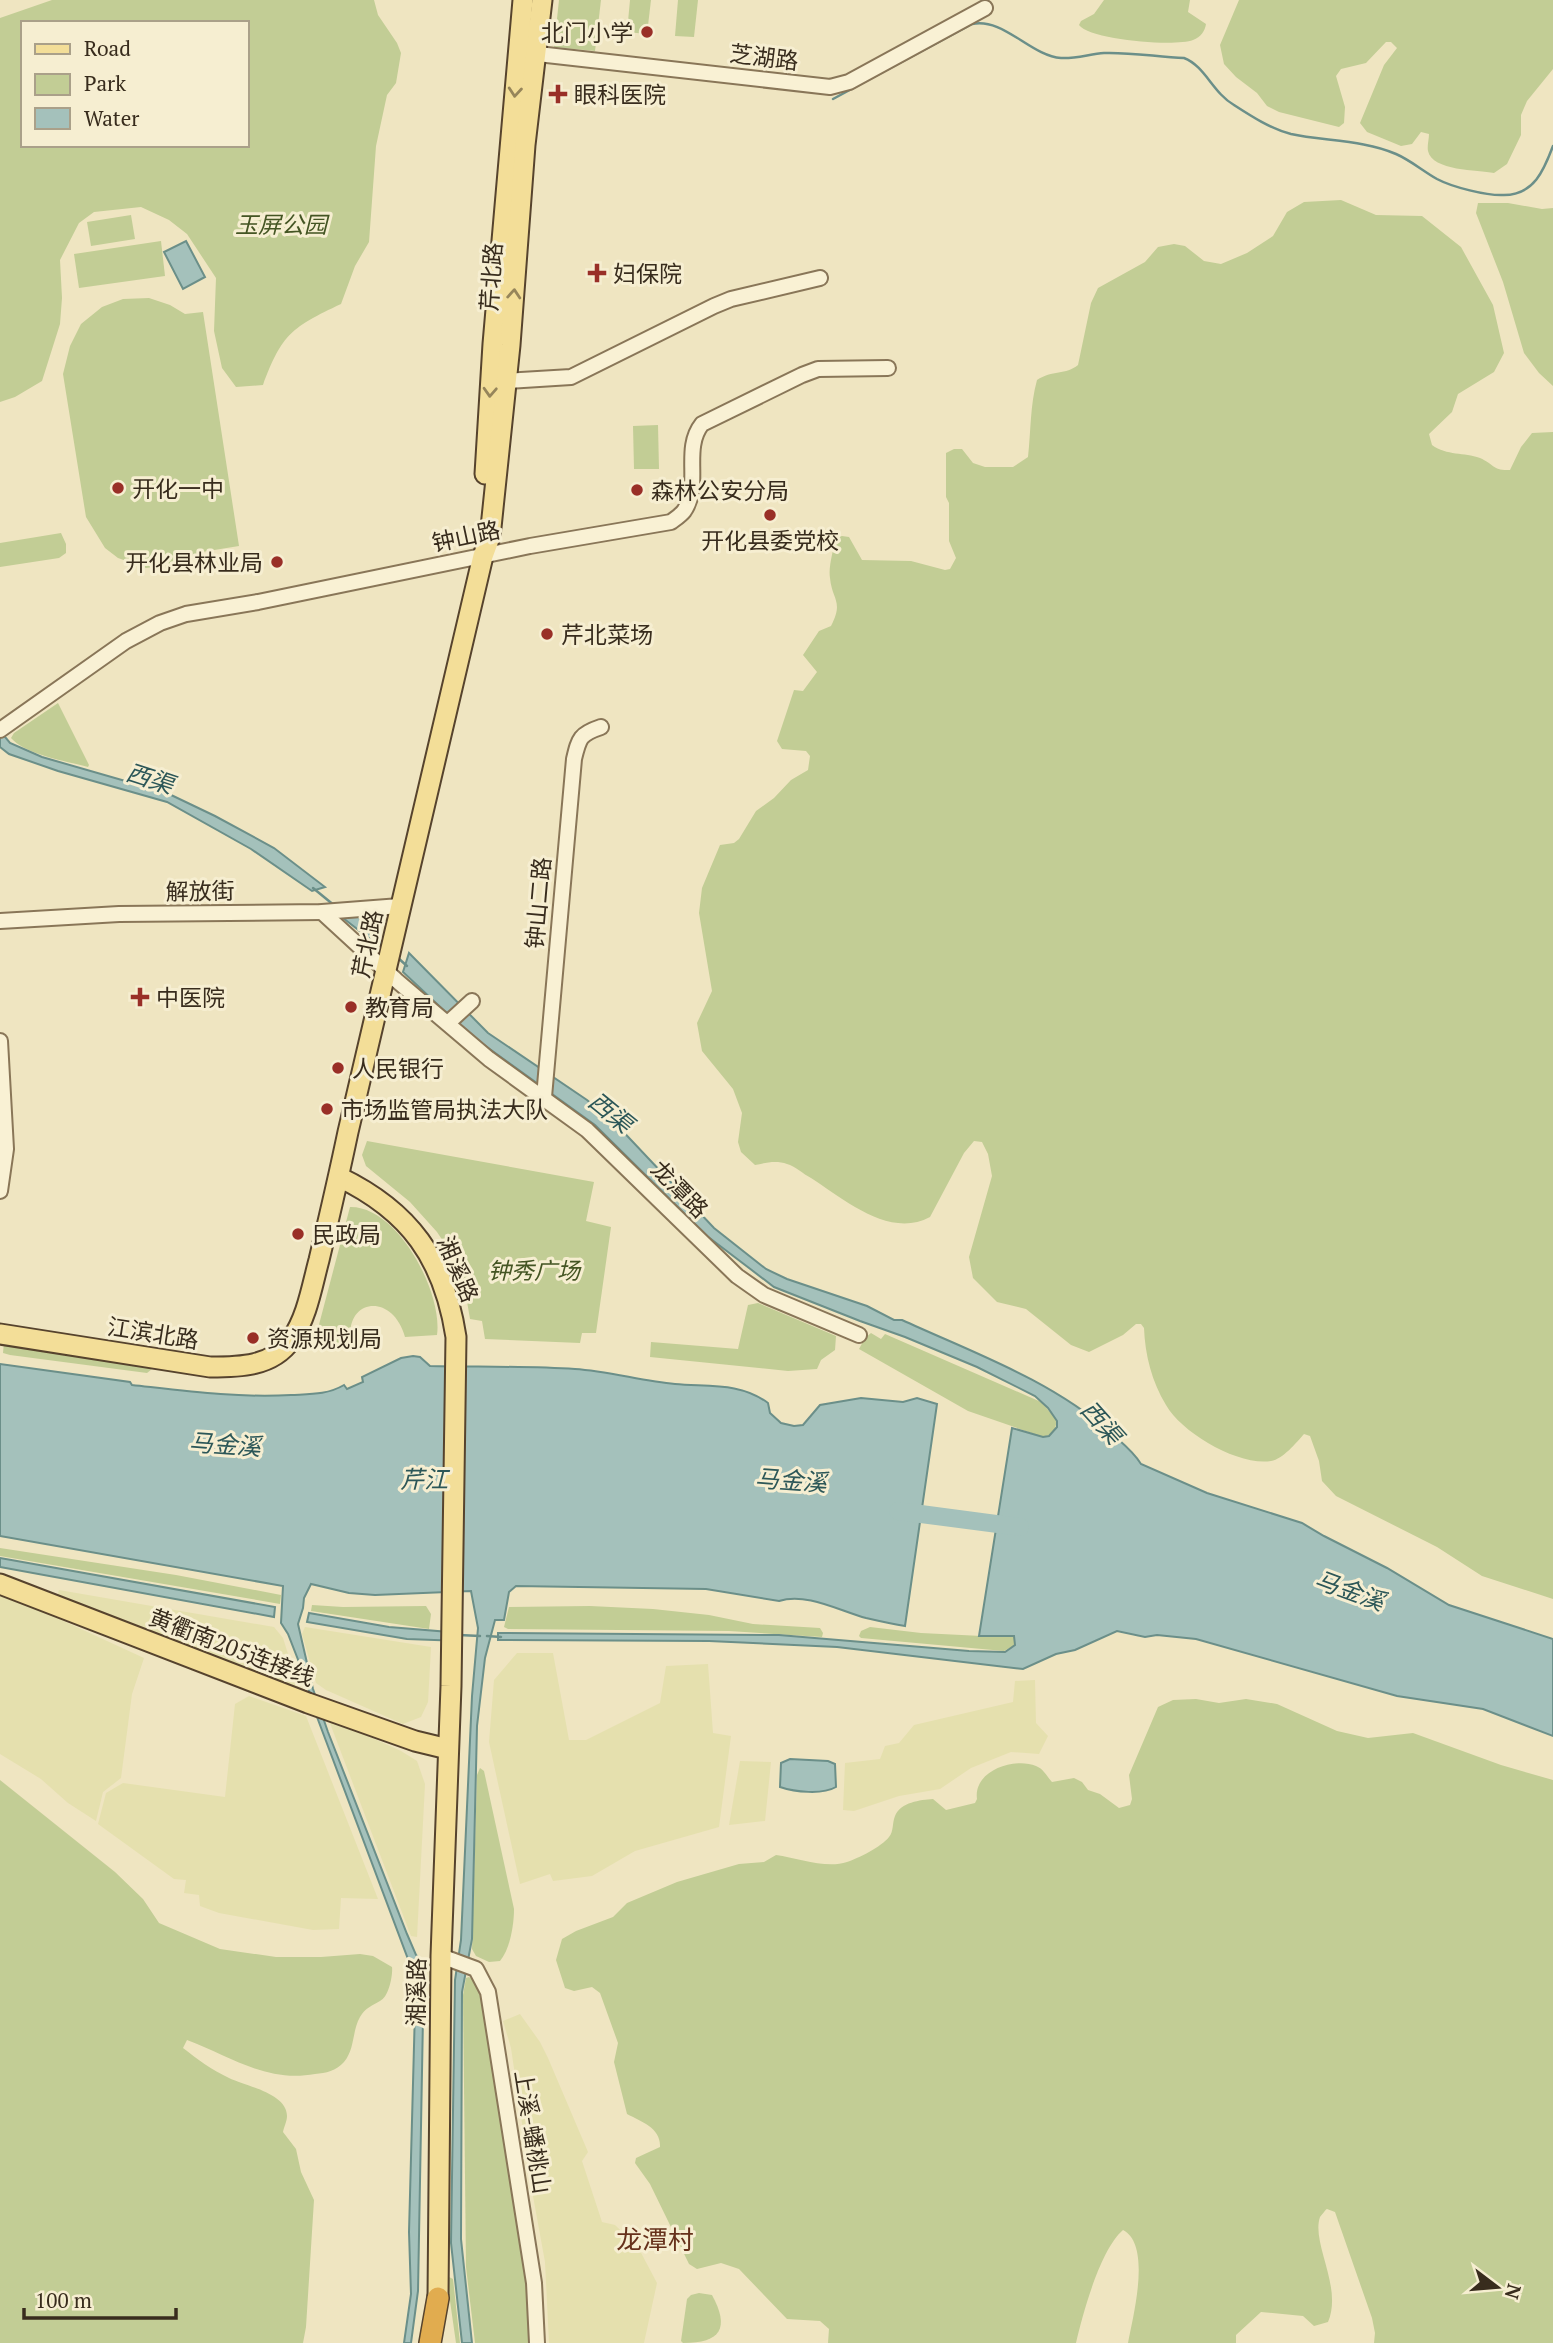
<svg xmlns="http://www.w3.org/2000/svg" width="1553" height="2343" viewBox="0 0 1553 2343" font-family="'PT Serif','Noto Sans SC',serif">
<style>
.farmland{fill:#e5e0ae}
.green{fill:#c2cd95;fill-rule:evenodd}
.water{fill:#a4c1bb;stroke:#6b8f89;stroke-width:2}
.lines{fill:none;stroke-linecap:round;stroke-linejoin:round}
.stream{stroke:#6b8f89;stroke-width:2.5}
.river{stroke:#a4c1bb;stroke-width:18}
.minor-casing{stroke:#897658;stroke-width:18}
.major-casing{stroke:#56432d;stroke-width:23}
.highway-casing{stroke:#56432d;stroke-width:24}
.minor{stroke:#f9f1d4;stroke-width:14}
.major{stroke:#f3de98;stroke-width:19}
.highway{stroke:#e1ac4f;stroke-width:21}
.oneway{stroke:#96855a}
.poi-dot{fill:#992f27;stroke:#f6eed1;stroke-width:2.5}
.labels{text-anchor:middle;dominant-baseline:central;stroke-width:6;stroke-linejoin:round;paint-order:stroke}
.poi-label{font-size:23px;fill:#382c1d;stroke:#f6eed1;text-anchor:start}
.street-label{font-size:23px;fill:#382c1d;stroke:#f6eed1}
.park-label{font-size:23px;font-style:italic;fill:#445523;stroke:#f6eed1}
.water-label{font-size:24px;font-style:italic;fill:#2c5758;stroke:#f6eed1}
.quarter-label{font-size:26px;fill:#66311b;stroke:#f6eed1}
</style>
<rect width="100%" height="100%" fill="#efe5c1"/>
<g class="farmland">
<path d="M59,1590l215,37 9,11 17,54 -243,-95z"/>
<path d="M0,1596l44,16 100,46 -12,36 -11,84 -18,14 -7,29 -28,-18 -27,-24 -41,-25z"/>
<path d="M305,1627l126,20 -3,55 -7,15 -18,7 -77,-34 -10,-7 -14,-49z"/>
<path d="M517,1653h36l16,87h17l74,-37 6,-37 42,-2 5,69 18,3 -12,91 -84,24 -43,25 -39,5 -3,-7 -30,10 -31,-142 5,-62z"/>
<path d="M1035,1680l1,43 12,13 -9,18 -28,-2 -40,16 -31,21 -41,7 -45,15 -11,-1 2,-47 35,-4 5,-13 14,-3 15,-18 99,-23 2,-21z"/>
<path d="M249,1696l57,20 72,183 -37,-1 -2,31 -26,1 -94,-17 -19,-7 -1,-11 -15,-2 2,-13 -12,-1 -76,-55 8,-31 17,-10 102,14 10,-93z"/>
<path d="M328,1718l73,33 16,10 8,23 -8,153 -6,-1z"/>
<path d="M740,1761l31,1 -6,59 -36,4z"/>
<path d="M520,2014l20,28 8,16 40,94 -6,9 20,61 13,3 23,22 19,36 -13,60h-95l-4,-81 -14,-77 -20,-137 -8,-27z"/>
</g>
<g class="green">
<path d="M52,0h322l4,15 19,28 4,10 -5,30 -9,12 -11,51 -7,96 -14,24 -14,38c-49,23 -59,30 -78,81l-27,2 -14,-19 -8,-37 2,-53 -29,-44 -18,-14 -28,-13 -47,5 -15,11 -19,37 2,38 -2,26 -18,57 -27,16 -15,5v-384zM23,23h224v122h-224z"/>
<path d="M559,0h42l-6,51 -41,-4z"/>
<path d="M630,0h21l-4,34 -20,-2z"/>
<path d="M678,0h20l-4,37 -19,-1z"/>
<path d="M1104,0h86l-2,12 18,12c-1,7 -5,13 -13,16 -18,7 -103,0 -114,-15l2,-4 13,-7z"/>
<path d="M1239,0h314v69l-26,32 -6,14v20l-14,29 -13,9c-16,-3 -62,-2 -66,-22 -1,-5 1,-12 1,-17l-8,-2 -9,12 -11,2 -34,-14 -7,-9 24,-58 13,-17 -6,-6h-5l-20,21 -25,6 -5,7 9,31 -1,16 -5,4 -60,-15 -12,-6 -10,-13 -21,-16 -12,-13 -4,-19z"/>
<path d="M1341,200l35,15 46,1 39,31 32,58 11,48 -10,19 -36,22 -6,18 -23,22 3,11c15,11 32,7 48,13 14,6 13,13 30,12l11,-23 11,-14 21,-1v1167l-71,-23 -45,-29 -101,-51 -14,-15 -3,-20 -9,-25 -6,-2c-8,9 -21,25 -33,27 -33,5 -89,-28 -105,-56 -14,-23 -21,-50 -22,-77l-3,-4h-5l-13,11 -34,17 -18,-7 -45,-36 -29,-7 -24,-24 -4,-21 23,-81 -4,-22 -6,-12 -8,-1 -10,12 -34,64c-41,22 -86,-18 -119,-39 -8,-4 -16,-12 -24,-14 -11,-4 -22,-1 -32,1l-14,-13 -3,-10 4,-29 -9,-24 -31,-38 -5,-28 15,-32 -13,-78 3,-25 18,-43 14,-2 5,-4 17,-28 18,-13 17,-18 17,-10 2,-14 -4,-5 -24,-2 -5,-8 17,-51 9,1 14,-19 -14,-17 16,-24 12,-5c13,-25 1,-26 -1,-48 -2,-12 4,-28 5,-40l7,-2 7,1 13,23 49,1 34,9 5,-1 6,-11 -7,-17v-38l-3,-6v-44l8,-4h8l11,14 12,4h28l15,-10c3,-26 2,-52 9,-77 15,-10 29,-5 41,-15l13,-62 7,-15 47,-26 13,-15 16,-3 11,2 19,15 17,3 26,-11 26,-17 14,-24 17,-10z"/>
<path d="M1478,203h30l34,6 11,-1v178l-14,-13 -15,-20 -21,-71 -27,-69z"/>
<path d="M131,215l4,24 -44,7 -4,-24z"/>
<path d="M161,241l4,35 -86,12 -5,-34z"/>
<path d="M149,298l21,7 15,9 18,-2 36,234 -37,6 -20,12 -36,4 -28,-10 -13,-10 -19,-31 -23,-143 7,-28 11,-22 21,-17 21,-8z"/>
<path d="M658,425l1,44h-25l-1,-43z"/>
<path d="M61,533l5,11v9l-7,5 -59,9v-24z"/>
<path d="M58,703l31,62 -1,2c-22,-6 -62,-12 -77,-29l3,-5z"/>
<path d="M367,1141l227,41 -8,39 25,6 -15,106h-14l-2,10 -95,-4 -3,-18 -12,-2 -7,-41 -12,-25 -14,-21 -27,-30 -44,-36 -4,-11z"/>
<path d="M350,1207c48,-1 93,86 87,128l-32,2c-13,-47 -65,-38 -53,11l-4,3h-3l-13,-12 -16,-3z"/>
<path d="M758,1303l78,33 -1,14 -14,10 -4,9 -29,2 -138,-14 1,-15 87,7 10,-44z"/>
<path d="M871,1333l10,6 4,-5 156,68 16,18 -3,13 -11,4 -75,-26 -109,-62 6,-11z"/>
<path d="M4,1342l146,20 2,7 -5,4 -137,-18 -7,-2z"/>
<path d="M0,1548l176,27 105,20 -1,9 -23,-4 -257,-44z"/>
<path d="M312,1605l31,2 83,-1 5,8 -2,15 -118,-18z"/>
<path d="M590,1606l63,3 56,6 44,9 67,4 3,5 -1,4 -93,-6 -221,-2 -4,-2 5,-20z"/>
<path d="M870,1627l51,6 81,4 12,-1 1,9 -11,6 -143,-13 -2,-2 2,-5z"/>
<path d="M1196,1699l23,4 27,-4 31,5 60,27 31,7 45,-5 88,32 52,15v563h-179l1,-10 -3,-15 -37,-106 -8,-3c-1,0 -6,7 -7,8 -9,26 23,70 8,105l-14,4 -11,-10 -42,-4 -25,23v8h-108c5,-27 24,-98 -5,-113 -23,20 -40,83 -47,113h-248l1,-14 -9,-8 -33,-2 -48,-50 -18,-6 -24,6 -8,-5 -39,-80 -15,-21 1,-5 24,-11c1,-19 -18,-25 -33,-33l-13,-52 4,-19 -18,-50 -8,-6 -18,4 -9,-3 -9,-28 6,-21 14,-8 37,-14 14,-14 50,-21 62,-18 25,-2 12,-7c22,3 50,14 71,7 12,-4 34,-15 42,-25 5,-6 3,-14 6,-21 6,-14 25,-16 38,-17l13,11 29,-7 2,-4c-4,-28 37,-42 59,-33 8,3 11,11 16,16l22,-4 8,4 6,8 12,4 19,14 11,-3 2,-6 -3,-24 29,-68 15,-7z"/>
<path d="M480,1768l4,3 30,138c0,16 -4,40 -14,52l-11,1 -13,-6 -4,-7 5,-174z"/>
<path d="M0,1780l115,92 28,27 16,24 61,26 56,8h45l39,-3 13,2 19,11c1,8 -3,30 -12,34 -7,4 -15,7 -20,16 -8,14 -5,32 -16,45 -8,9 -18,11 -29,12 -49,9 -85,-18 -128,-34l-4,8c14,11 29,22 46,30 16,8 58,15 58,38 0,5 -3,11 -4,16l13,17 5,23 13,28 -8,127 -3,16h-303z"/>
<path d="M469,1977l6,4 5,12 24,132 24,170 1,48h-54l-9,-76 -3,-272 3,-17z"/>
<path d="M449,2277l4,2 7,64h-4l-9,-63z"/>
<path d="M699,2293l13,2c18,33 9,48 -29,48l-2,-2 6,-42 4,-4z"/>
</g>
<g class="water">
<path d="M186,241l19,36 -22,12 -19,-37z"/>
<path d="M0,731l10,12 32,14 125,36 48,23 59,32 51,39 -13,4 -61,-42 -84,-47 -109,-31 -49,-17 -9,-7z"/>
<path d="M363,913l12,10 -5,16 -27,-21z"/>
<path d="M409,953l79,80 99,67 29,24 98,104 52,41 21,10 80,27 27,14h8c72,33 149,60 209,113 11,10 22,18 30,31l66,29 95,30 22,13 63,32 62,37 104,34v97l-70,-27 -86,-13 -201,-57 -39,-4 -12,2 -28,-6 -42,19 -19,4 -33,15 -186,-22 -128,-6 -211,-1v-7l281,2 190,16 36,1 10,-7 -1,-9h-35l33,-208 31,9 6,-1 8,-9v-6l-9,-13 -13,-12 -58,-29 -72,-30 -45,-16 -86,-34 -67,-51 -112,-111 -126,-91 -66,-62z"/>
<path d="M413,1356l7,1 10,9c48,1 97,0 145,3 33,2 67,12 100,15 33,3 65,-2 93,19l2,10 11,10 13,3 9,-1 17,-20 41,-7 42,4 14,-4 20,6 -32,222c-13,-2 -26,-5 -39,-8 -26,-7 -60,-26 -87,-17l-73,-12 -190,-3 -7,6 -5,28h-9l-10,38 -8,68 -5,213 -10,53 -1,247 11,104h-10l-11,-100 4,-263 6,-40 11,-244 6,-68 -7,-37 -96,4 -26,-2 -38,-9 -7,14 -1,10 -5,16 15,65 15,43 79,202 9,21 8,7 -6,329 -7,52h-7l7,-49 -2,-62 7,-260 -8,-13 -91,-242 -13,-42 -16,-41 -7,-11 2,-37 -283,-50v-172l130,18 2,3c54,6 105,13 159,10 19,-1 36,0 53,-10l3,4 16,-7 -1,-5 39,-19z"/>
<path d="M0,1558l275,49 -1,10 -274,-50z"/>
<path d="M309,1613l80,14 72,6v8l-54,-2 -100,-17z"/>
<path d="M790,1759l38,2 7,3 1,23c-14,8 -41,5 -56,0l1,-24z"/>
</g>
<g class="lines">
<g class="stream">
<path d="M833,99l139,-75c31,-7 59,32 89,34 14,1 29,-4 43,-5 26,-1 54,4 80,5 21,8 29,35 50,47 17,11 37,24 57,29 32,7 74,6 105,20 14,6 27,17 41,25 15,8 50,17 67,16 30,0 40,-25 49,-49"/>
<path d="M313,888l22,18"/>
<path d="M370,934l14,12"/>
<path d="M397,957l10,9"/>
<path d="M459,1635l21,1"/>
<path d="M487,1636l14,1"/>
</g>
<path class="river" d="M898,1511l122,16"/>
<g class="minor-casing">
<g id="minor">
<path d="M529,53l301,34 19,-5 136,-74"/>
<path d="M506,381l65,-4 143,-71 17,-7 89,-21"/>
<path d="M0,730l126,-89 34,-18 26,-9 72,-12 272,-56 141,-24c4,-3 10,-7 13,-11 18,-26 -2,-62 18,-87l100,-49 16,-6 70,-1"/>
<path d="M322,912l74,68 93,79 98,71 150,146 27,19 95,40"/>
<path d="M0,921l119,-7 203,-2 78,-6"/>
<path d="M448,1023l24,-22"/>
<path d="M0,1041l6,108 -6,42"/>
<path d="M544,1097l30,-338c5,-21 6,-25 27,-32"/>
<path d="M441,1956l35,13 12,23 46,291 3,60"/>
</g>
</g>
<g class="major-casing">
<g id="major">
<path d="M485,474l8,-130 30,-344"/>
<path d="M339,1177c71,34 105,82 117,160l-5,349 -10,270 -3,342"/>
<path d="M0,1334l210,33c29,0 62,0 81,-27 16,-22 21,-54 28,-80 10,-42 20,-85 29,-128 44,-193 89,-385 135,-576l7,-19 20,-192 15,-200 17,-145"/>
<path d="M0,1584l308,119 107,38 33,8"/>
</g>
</g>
<g class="highway-casing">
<path id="highway" d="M430,2343l8,-45"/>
</g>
<use href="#minor" class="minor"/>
<use href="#major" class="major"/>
<use href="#highway" class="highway"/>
</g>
<defs><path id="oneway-chevron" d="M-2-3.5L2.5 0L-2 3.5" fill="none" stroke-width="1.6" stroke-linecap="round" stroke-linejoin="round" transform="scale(1.75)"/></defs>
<g class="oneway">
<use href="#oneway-chevron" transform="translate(515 92) rotate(95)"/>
<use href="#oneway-chevron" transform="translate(514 294) rotate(-86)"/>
<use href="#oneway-chevron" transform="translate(490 392) rotate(93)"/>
</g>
<g class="poi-dot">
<circle cx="647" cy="32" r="7"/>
<path d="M554.5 83.5h7v7h7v7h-7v7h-7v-7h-7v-7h7z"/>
<path d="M593.5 262.5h7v7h7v7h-7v7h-7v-7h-7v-7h7z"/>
<circle cx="118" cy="488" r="7"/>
<circle cx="637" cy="490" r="7"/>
<circle cx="770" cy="515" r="7"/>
<circle cx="277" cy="562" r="7"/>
<circle cx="547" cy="634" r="7"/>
<path d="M136.5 986.5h7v7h7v7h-7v7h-7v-7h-7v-7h7z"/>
<circle cx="351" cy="1007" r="7"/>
<circle cx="338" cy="1068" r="7"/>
<circle cx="327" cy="1109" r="7"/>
<circle cx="298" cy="1234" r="7"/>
<circle cx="253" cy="1338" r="7"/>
</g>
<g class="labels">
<g class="poi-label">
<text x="633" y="32" text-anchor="end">北门小学</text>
<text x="574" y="94">眼科医院</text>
<text x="613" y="273">妇保院</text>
<text x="132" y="488">开化一中</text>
<text x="651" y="490">森林公安分局</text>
<text x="770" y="540" text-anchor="middle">开化县委党校</text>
<text x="263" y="562" text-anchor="end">开化县林业局</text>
<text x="561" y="634">芹北菜场</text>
<text x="156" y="997">中医院</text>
<text x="365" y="1007">教育局</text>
<text x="352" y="1068">人民银行</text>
<text x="341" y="1109">市场监管局执法大队</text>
<text x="312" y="1234">民政局</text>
<text x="267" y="1338">资源规划局</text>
</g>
<g class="street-label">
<text transform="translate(764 57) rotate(7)">芝湖路</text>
<text transform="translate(491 277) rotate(-86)">芹北路</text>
<text transform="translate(466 536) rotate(-12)">钟山路</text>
<text transform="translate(200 891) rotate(-1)">解放街</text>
<text transform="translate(538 903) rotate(-85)">钟山二路</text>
<text transform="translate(367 944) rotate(-78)">芹北路</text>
<text transform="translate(680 1189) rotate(45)">龙潭路</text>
<text transform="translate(458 1269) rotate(67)">湘溪路</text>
<text transform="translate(153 1333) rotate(9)">江滨北路</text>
<text transform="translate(232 1647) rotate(21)">黄衢南205连接线</text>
<text transform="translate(416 1992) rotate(-89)">湘溪路</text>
<text transform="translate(533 2132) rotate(81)">上溪-蟠桃山</text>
</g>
<g class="park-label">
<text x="281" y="224">玉屏公园</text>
<text x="534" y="1270">钟秀广场</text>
</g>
<g class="water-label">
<text transform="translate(150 778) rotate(18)">西渠</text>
<text transform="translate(611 1112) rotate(39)">西渠</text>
<text transform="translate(1102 1422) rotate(48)">西渠</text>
<text transform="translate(225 1444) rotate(4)">马金溪</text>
<text x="424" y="1479">芹江</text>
<text transform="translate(791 1480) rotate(4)">马金溪</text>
<text transform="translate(1350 1590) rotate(20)">马金溪</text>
</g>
<g class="quarter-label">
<text x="655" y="2239">龙潭村</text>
</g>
</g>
<rect x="21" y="21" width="228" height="126" fill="#f6eed1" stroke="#aaa089" stroke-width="2"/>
<rect x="35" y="44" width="35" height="10" fill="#f3de98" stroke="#aaa089" stroke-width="2"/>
<text x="84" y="56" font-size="21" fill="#382c1d">Road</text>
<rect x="35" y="74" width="35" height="21" fill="#c2cd95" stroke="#aaa089" stroke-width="2"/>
<text x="84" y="91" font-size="21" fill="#382c1d">Park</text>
<rect x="35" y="108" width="35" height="21" fill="#a4c1bb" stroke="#aaa089" stroke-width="2"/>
<text x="84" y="126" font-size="21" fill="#382c1d">Water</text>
<g transform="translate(1497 2287) rotate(106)" stroke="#f6eed1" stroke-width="5" paint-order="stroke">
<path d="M0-5L12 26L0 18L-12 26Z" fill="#382c1d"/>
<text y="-10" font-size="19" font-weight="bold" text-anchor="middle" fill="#382c1d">N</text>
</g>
<path d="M24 2308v10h152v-10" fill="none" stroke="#382c1d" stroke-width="3.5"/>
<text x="35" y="2308" font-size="21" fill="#382c1d" stroke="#f6eed1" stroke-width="5" paint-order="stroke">100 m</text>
</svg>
